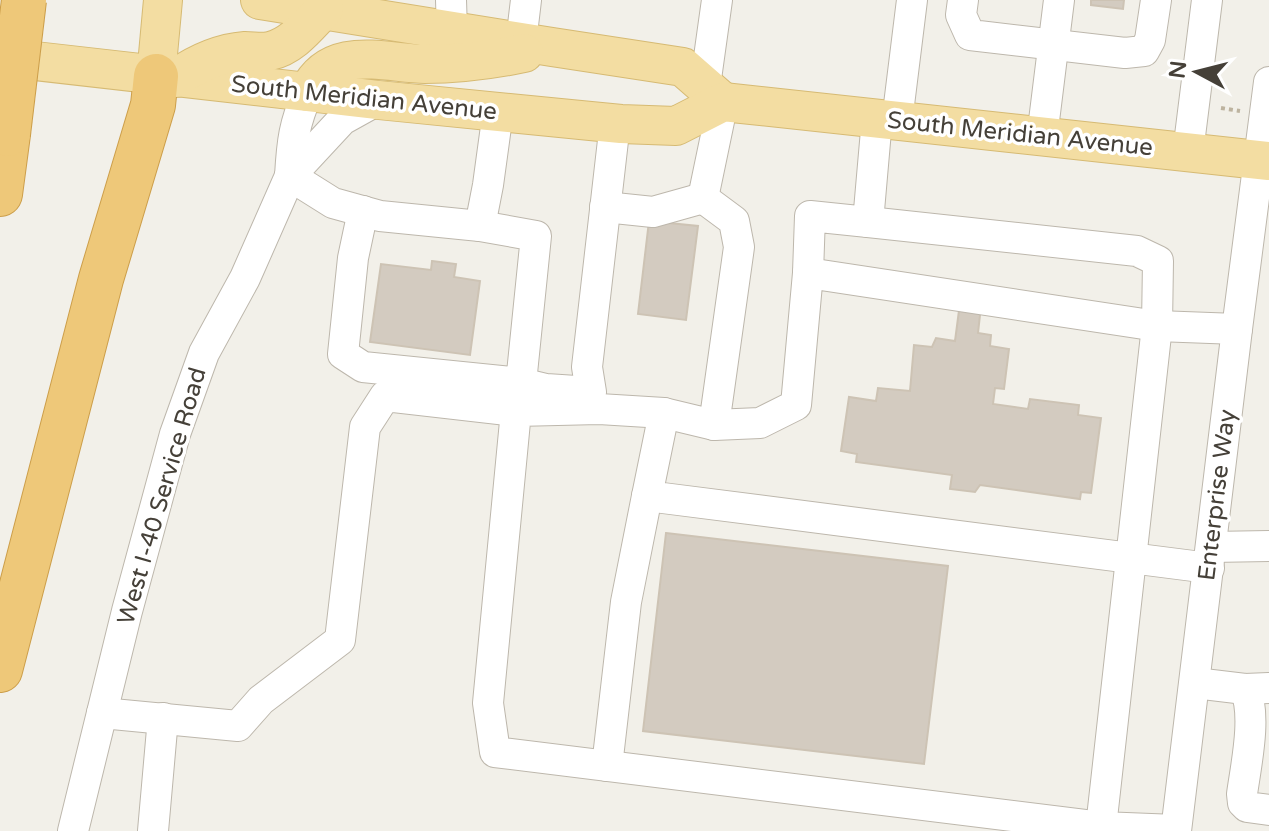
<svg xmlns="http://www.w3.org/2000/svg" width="1269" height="831" viewBox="0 0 1269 831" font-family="'Varela Round',sans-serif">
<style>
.building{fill:#d3cbc0;stroke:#cdc3b4;stroke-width:2}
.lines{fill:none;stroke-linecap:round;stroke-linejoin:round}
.minor-casing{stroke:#bdb7ac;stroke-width:32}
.major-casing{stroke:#d6ba73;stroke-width:40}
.highway-casing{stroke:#cc9e4a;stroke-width:46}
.path{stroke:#bdb39f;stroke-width:4;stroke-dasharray:4 4;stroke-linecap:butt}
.minor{stroke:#fff;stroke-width:30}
.major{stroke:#f3dda2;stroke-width:38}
.highway{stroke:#eec879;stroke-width:44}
.highway-bridge-casing{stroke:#cc9e4a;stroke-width:46;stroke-linecap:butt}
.highway-bridge{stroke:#eec879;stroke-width:44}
.labels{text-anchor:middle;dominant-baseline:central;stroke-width:7;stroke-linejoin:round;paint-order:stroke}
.street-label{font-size:24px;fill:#454038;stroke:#fff}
</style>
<rect width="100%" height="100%" fill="#f2f0e9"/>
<g class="building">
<path d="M1091,0h33l-1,9 -32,-4z"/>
<path d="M649,221l49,5 -12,94 -48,-6z"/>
<path d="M432,261l24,3 -2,13 26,4 -10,74 -100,-13 11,-78 50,6z"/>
<path d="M960,303l21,3 -3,27 13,2 -1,11 19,3 -5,40 -9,-1 -2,16 35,5 2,-10 49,6 -1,10 23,3 -10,75 -10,-1 -1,7 -100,-14 -5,7 -25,-3 2,-14 -96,-13 1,-8 -16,-3 8,-54 27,4 2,-13 32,3 4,-46 18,2 4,-9 19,3z"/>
<path d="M666,533l282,33 -24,198 -281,-33z"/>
</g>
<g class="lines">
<g class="minor-casing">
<g id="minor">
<path d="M451,0l1,31"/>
<path d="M963,0l-2,15 9,20 155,18 19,-2 6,-11 6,-40"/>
<path d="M521,42l5,-42"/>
<path d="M705,86l12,-86"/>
<path d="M897,121l15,-121"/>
<path d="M1042,137l17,-137"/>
<path d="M1188,152l19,-152"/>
<path d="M290,176l43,27 47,13 100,10 8,-41 10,-73"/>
<path d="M290,176c2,-35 4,-52 18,-84"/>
<path d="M703,198l31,23 5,26 -25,178 -50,-12 -65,-4 -83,2 -28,292 7,49 606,75 -1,4"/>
<path d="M703,198l20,-96"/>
<path d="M605,207l48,5 50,-14"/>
<path d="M363,211l-10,47 -10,96 20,13 158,16 15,-147 -56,-10"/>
<path d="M868,222l269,29 21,10 -1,65 -56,501 75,3"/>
<path d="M808,273l2,-57 58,6 9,-103"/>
<path d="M521,383l25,6 45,3 -4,-25 28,-244"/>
<path d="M664,413l-17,83 562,72"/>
<path d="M714,425l46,-2 36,-18 12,-132 349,53 80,3"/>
<path d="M1211,547l58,-1"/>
<path d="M1195,683l50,6 24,-1"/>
<path d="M1245,689c12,26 1,76 -3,105l1,9 4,4 22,3"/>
<path d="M102,713l136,13 23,-26 79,-60 25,-213 20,-31 131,15"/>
<path d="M607,766l19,-164 21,-106"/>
<path d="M73,831l54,-220 48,-177 29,-81 41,-75 45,-102 52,-56 36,-20"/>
<path d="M153,831l10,-113"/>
<path d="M1176,831l61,-502 32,-247"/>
</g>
</g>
<g class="major-casing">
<g id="major">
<path d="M260,0l292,47 131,20 40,35"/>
<path d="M0,57l378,43 243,24 55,2 47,-24 546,59"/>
<path d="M156,76l7,-76"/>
<path d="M176,78c20,-14 44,-25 69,-27 8,0 17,2 25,0 23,-5 38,-26 54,-42"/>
<path d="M308,92c23,-48 76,-29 117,-28 34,0 66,-4 99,-11"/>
</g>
</g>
<g class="highway-casing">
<g id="highway">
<path d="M0,194l8,-60"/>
<path d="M0,670l101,-391 52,-174 3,-29"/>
</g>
</g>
<path class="path" d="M1221,108l19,3"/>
<use href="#minor" class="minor"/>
<use href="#major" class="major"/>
<use href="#highway" class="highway"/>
<g class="highway-bridge-casing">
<path id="highway-bridge" d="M8,134l16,-134"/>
</g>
<use href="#highway-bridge" class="highway-bridge"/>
</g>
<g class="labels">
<g class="street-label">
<text transform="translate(364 98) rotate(6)">South Meridian Avenue</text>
<text transform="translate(1020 134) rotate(6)">South Meridian Avenue</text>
<text transform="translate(1217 495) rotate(-83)">Enterprise Way</text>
<text transform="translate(162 496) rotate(-74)">West I-40 Service Road</text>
</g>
</g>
<g transform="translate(1197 72) rotate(277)" stroke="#ffffff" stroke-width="6" paint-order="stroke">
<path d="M0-6L14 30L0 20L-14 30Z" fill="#454038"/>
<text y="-12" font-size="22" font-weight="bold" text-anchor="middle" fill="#454038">N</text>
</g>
</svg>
